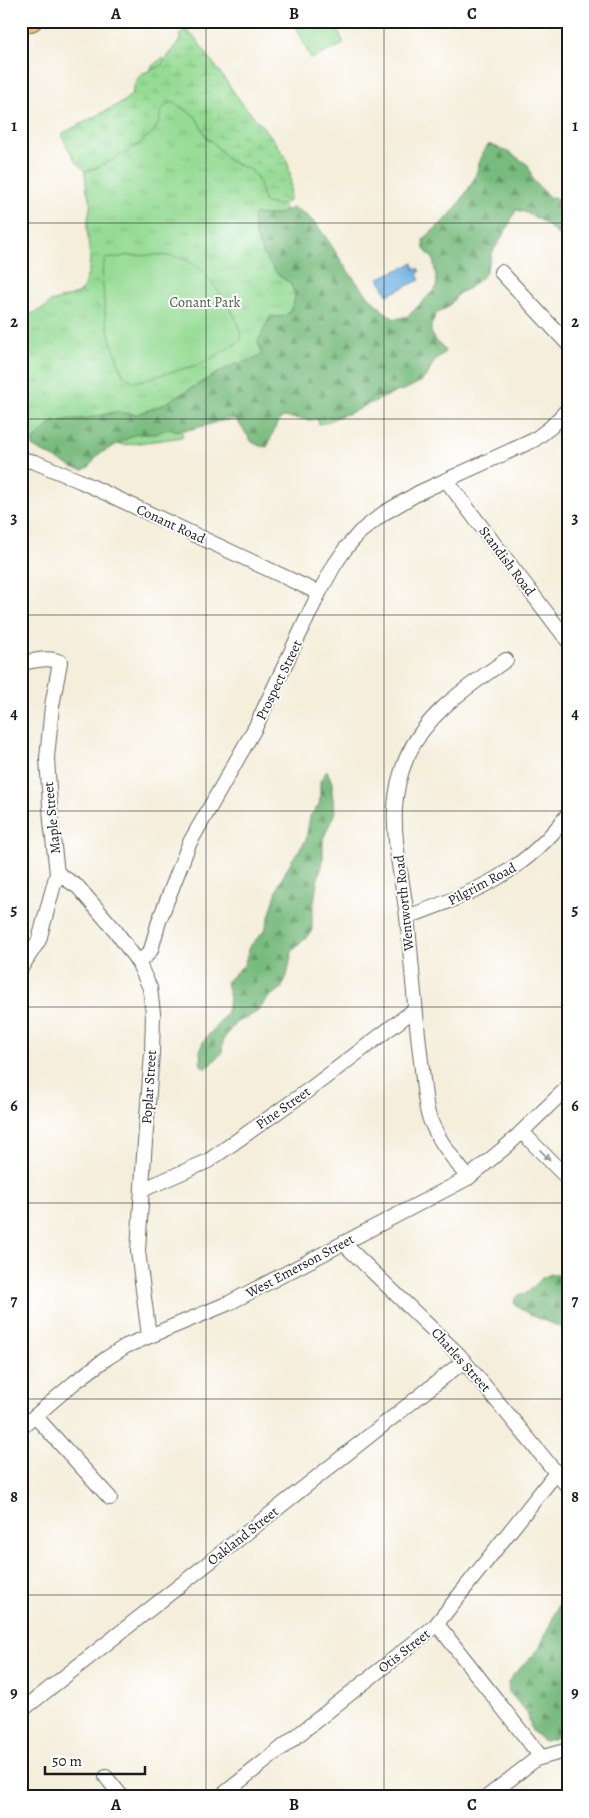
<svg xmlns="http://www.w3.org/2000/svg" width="589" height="1818" viewBox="0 0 589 1818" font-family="Alegreya,serif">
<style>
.grass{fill:url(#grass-tufts);stroke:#587c58}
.forest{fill:url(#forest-firs);stroke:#4a6c4d}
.wetland{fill:url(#wetland-marsh);stroke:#587c58}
.pitch{fill:#95db94;stroke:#587c58}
.water{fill:#70b2e4;stroke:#466780}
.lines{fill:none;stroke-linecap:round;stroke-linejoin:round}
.minor-casing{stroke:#68665f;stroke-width:16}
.major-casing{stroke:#68665f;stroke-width:20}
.minor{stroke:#fff;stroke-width:14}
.major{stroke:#f9bf6d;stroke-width:18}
.oneway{fill:#999}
.grid{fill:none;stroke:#1c1c1c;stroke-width:1;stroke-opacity:0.55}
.labels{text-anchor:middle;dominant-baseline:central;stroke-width:4;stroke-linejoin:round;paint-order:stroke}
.park-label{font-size:14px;fill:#465f46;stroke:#fff}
.street-label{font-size:14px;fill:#1c1c1c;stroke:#fff}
.neatline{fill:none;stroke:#1c1c1c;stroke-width:2}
.grid-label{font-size:16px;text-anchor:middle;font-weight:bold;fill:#1c1c1c}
</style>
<defs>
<pattern id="grass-tufts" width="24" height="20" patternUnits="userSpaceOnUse" patternTransform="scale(1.25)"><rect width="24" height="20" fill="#95db94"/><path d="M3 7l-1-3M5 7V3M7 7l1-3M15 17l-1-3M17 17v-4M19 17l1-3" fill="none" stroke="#80bb7f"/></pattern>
<pattern id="forest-firs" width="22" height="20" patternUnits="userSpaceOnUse" patternTransform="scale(1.25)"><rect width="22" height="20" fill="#78bb7e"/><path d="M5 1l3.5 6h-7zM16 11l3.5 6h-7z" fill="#629766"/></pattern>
<pattern id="wetland-marsh" width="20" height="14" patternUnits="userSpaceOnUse" patternTransform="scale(1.25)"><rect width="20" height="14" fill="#95db94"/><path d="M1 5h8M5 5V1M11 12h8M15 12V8" fill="none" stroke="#80bb7f"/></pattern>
</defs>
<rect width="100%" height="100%" fill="#fff"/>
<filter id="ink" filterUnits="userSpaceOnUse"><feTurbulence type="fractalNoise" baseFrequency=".02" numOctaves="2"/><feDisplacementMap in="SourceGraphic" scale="10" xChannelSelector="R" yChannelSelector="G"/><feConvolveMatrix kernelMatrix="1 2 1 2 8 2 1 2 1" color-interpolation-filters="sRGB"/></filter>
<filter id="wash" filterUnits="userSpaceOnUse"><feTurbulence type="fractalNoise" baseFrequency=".0096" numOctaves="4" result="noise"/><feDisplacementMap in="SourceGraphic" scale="20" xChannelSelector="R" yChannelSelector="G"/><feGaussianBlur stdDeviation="1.12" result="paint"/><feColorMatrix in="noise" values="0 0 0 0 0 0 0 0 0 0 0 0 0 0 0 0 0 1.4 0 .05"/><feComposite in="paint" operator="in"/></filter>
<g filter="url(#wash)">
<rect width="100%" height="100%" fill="#f4eedb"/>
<path class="grass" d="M163,58l258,318 -29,18 -68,29 -5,1 -5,-14 -134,16 3,11 -59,8 -54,-10 -49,9v-125l25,-12 4,-5 28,-8 5,-6 6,-18 1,-9 -3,-35 4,-24 -4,-11 -3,-25 64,-91 5,-10z"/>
<g class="forest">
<path d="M488,145h3l18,7 19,13 5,15 16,17 19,4v45c-12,-15 -33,-33 -52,-36l-11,22 -12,19 -8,23 -16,14 -10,5 -11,14 -12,7 -5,11v7l4,8 9,8 1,4 -13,13 -4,9 -6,7 -18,9 -30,8 -15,11 -11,5 -38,6 -27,-3c-10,8 -10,20 -16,30l-7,-1 -8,-4 -17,-24 -6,-2 -18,8 -19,5 -13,2 -12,-2 -11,5h-20l-37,20 -10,13 -6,3 -9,-2 -41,-21v-6l18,-18 19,-4h14l31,-7 22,2 25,-9 59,-34 12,-6 24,-7 5,-4 -4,-13 11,-22 2,-3 10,1 7,-3 5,-9 2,-10 -5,-12 -11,-7 -15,-20 -9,-22 -2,-17 2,-3 20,1 18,-7c27,9 41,46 58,67 13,16 26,33 44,44l13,-3 28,-28 1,-6 -4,-23 -9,-10 -1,-9c6,-7 14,-12 20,-18 12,-11 22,-27 30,-41 6,-12 6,-26 15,-36z"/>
<path d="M327,770l5,13v10l3,19 -12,27v19l-6,24 -5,34v15l-20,21 -5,24 -6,13 -12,8 -11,14 -11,7 -9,3 -5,5 -10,14 -1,13 -16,16 -5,-4 -1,-14 3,-9 23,-28 2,-7 1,-11 -3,-13 2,-3 16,-15 6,-19 15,-16 14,-46 13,-24 14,-20 4,-24 9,-11 1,-5v-19z"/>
<path d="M551,1274h5l12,6v50c-19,-8 -39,-13 -54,-27l1,-4 4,-4 9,-3 14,-14z"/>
<path d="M568,1591v120l-5,13 -1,9 -7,5 -9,3 -4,-1 -10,-9 -5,-18 -18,-21 -1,-9 5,-8 26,-26 20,-45z"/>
</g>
<path class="wetland" d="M183,31h4l9,8c15,21 30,42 45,63 13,16 45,47 48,66 2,11 3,23 -1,34l-10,3 -13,-2 -8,-25 -6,-8 -22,-9 -18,-21 -2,1 -14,-25 -22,-14c-18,5 -9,16 -18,28 -16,15 -28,23 -48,33 -8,3 -14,7 -22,8l-9,-9 -14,-25 1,-4 60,-31 9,-9 4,-12 5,-7 20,-8 19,-26 -1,-5z"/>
<g class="pitch">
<path d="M294,21h40l10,23 -33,15z"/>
<path d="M158,255c10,1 21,1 30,6 19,10 55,58 53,79l-37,23 -69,19 -12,-7 -13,-37 -5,-24 -3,-42 3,-13 22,-3z"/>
</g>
<path class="water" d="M413,263l2,7 3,-2 2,4 -3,2 3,6 -33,15 -8,-17z"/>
</g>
<g filter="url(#ink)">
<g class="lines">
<g class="minor-casing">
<g id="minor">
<path d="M501,272l67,72"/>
<path d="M21,459l14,3 45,19 239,112"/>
<path d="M446,480l122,161"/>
<path d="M21,663c13,-2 28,-7 39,-1l-8,44 -5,52 4,63 6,52 -18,67 -18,28"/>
<path d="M57,873l21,14 37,43 23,32 12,26 3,25 -1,40 -8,102 -6,96 11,85"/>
<path d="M407,917c66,-24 118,-44 161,-103"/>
<path d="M138,962l9,-7 4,-5 8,-29 30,-77 66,-116 64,-135 16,-29 11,-16 14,-16 24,-19 36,-21 114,-52 17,-13 17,-18"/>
<path d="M522,1132l46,47"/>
<path d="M468,1178c-15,-20 -32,-40 -40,-64 -4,-17 -5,-36 -7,-53 -6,-48 -9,-96 -14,-144 -4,-36 -14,-72 -12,-109 1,-18 5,-35 12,-51 20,-45 61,-70 99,-97"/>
<path d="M142,1190l66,-29 102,-72 104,-79"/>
<path d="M343,1243l116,112 109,132"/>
<path d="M35,1416l75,82"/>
<path d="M21,1428l54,-46 32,-24 19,-12 103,-43 239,-125 41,-34 59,-57"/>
<path d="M437,1624l104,133"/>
<path d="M21,1711l443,-350"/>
<path d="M106,1777l16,20"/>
<path d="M220,1797l215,-171 121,-153"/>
<path d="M487,1797l49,-38 32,-9"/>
</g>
</g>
<g class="major-casing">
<path id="major" d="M21,26l12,-5"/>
</g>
<use href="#minor" class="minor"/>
<use href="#major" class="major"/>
</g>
<defs><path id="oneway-solid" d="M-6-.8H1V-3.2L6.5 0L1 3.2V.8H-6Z" transform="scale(1.25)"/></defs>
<use class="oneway" href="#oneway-solid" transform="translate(545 1155) rotate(46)"/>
</g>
<path class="grid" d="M206,21v1776M384,21v1776M21,223h547M21,419h547M21,615h547M21,811h547M21,1007h547M21,1203h547M21,1399h547M21,1595h547"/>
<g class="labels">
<g class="park-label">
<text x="205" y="302">Conant Park</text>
</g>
<g class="street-label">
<text transform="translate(171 524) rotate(25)">Conant Road</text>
<text transform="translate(507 561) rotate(53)">Standish Road</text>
<text transform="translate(279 680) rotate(-64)">Prospect Street</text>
<text transform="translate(52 818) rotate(-96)">Maple Street</text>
<text transform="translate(482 884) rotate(-28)">Pilgrim Road</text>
<text transform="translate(404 903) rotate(-96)">Wentworth Road</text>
<text transform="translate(149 1087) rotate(-86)">Poplar Street</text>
<text transform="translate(283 1108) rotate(-35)">Pine Street</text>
<text transform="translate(300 1266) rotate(-28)">West Emerson Street</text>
<text transform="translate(461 1360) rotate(48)">Charles Street</text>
<text transform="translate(243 1536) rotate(-38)">Oakland Street</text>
<text transform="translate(404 1651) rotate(-38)">Otis Street</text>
</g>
</g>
<rect width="589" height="1818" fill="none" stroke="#fff" stroke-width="55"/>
<path d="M45 1766v8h100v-8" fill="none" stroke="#1c1c1c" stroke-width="2.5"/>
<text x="52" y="1766" font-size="15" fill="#1c1c1c" stroke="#ffffff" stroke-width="4" paint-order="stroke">50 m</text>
<rect x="28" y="28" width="534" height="1762" class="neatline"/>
<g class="grid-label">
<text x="116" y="19">A</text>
<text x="294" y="19">B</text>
<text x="472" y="19">C</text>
<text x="14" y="131">1</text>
<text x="575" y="131">1</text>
<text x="14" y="327">2</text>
<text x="575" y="327">2</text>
<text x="14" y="523">3</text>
<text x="575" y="523">3</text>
<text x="14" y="719">4</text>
<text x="575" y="719">4</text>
<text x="14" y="915">5</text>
<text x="575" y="915">5</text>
<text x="14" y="1111">6</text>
<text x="575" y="1111">6</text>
<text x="14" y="1306">7</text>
<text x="575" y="1306">7</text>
<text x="14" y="1502">8</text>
<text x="575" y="1502">8</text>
<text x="14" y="1698">9</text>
<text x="575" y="1698">9</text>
<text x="116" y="1810">A</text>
<text x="294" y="1810">B</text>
<text x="472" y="1810">C</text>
</g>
</svg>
